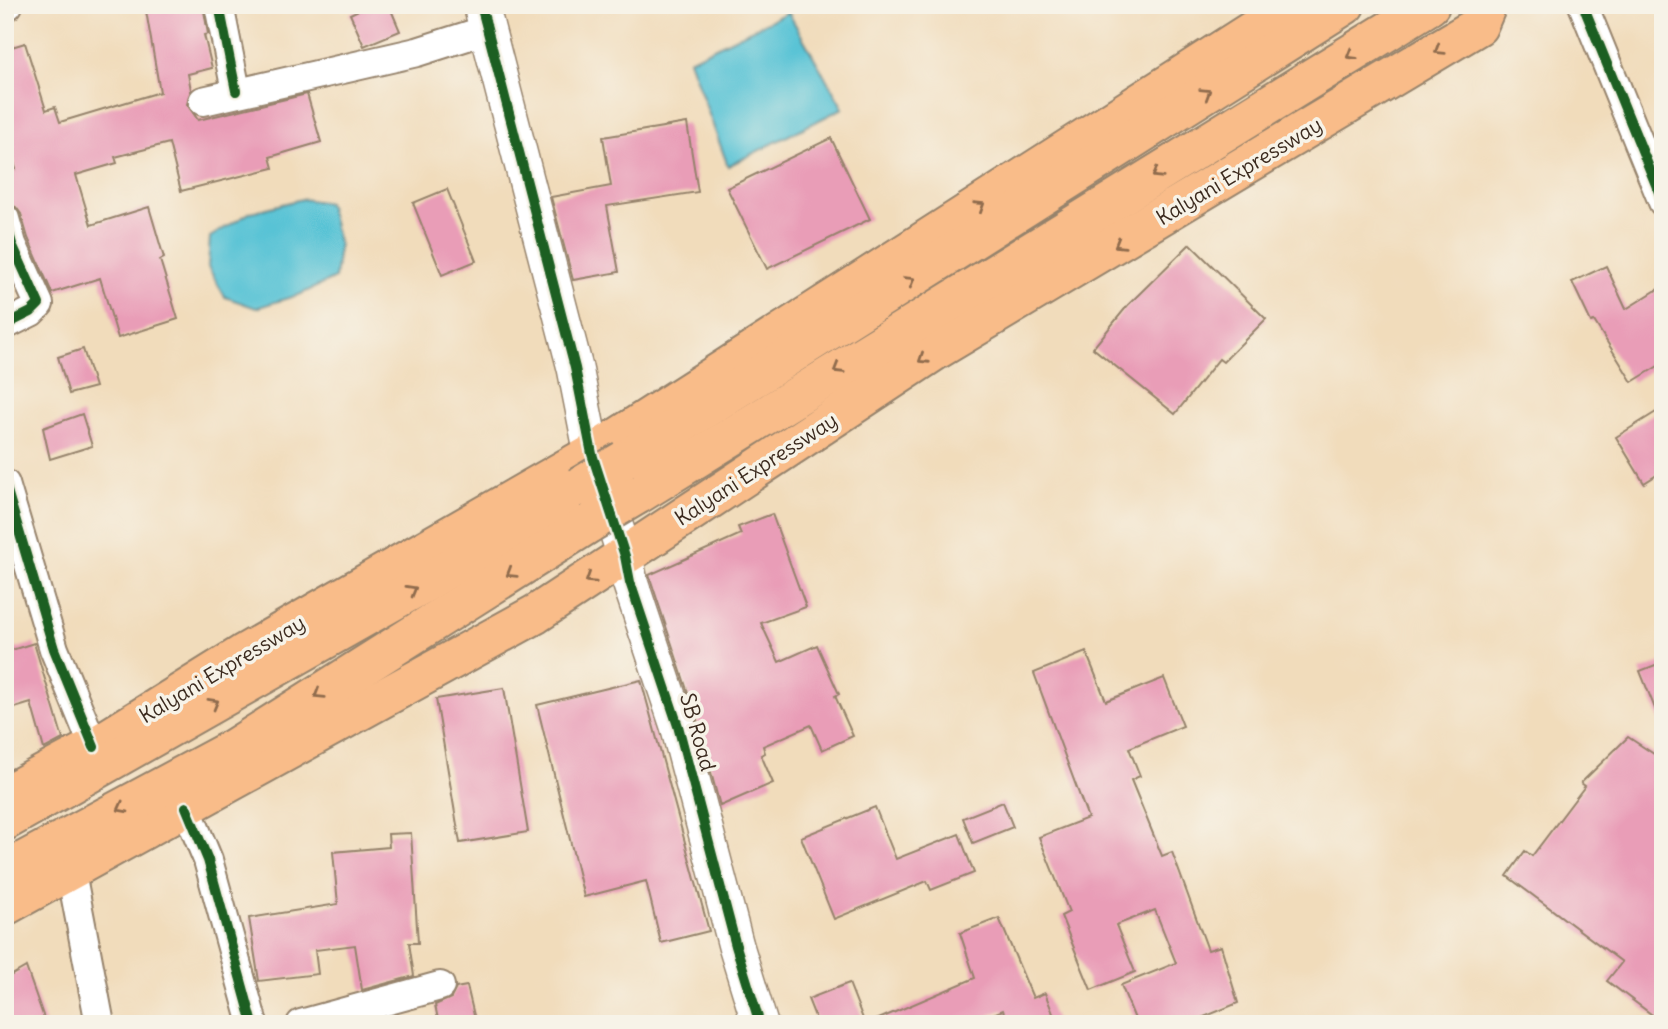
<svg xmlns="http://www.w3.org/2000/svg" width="1668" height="1029" viewBox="0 0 1668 1029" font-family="Delius,sans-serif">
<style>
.water{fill:#59c3d5;stroke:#4a767a;stroke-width:2}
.building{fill:#e99db7}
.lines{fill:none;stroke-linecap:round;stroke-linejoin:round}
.minor-casing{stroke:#96836c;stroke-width:32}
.tertiary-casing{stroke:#96836c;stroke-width:38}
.trunk-casing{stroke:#96836c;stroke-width:42}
.motorway-casing{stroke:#96836c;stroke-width:42}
.minor{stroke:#fff;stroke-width:28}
.tertiary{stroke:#fff;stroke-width:35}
.trunk{stroke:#f9bc89;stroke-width:38}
.motorway{stroke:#f9bc89;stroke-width:38}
.motorway-bridge-casing{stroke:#96836c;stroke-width:42;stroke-linecap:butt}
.motorway-bridge{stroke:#f9bc89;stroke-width:38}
.cycleway-casing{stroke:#f7f3e8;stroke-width:15}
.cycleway{stroke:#1b5e20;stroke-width:10}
.oneway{stroke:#906c4e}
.labels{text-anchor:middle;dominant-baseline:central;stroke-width:7;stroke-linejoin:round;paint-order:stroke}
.street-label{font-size:21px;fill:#3b2a1e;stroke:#f7f3e8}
</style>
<rect width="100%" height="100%" fill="#f7f3e8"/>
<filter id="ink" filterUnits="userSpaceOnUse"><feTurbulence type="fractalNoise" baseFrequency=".0143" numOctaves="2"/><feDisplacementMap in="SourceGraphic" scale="14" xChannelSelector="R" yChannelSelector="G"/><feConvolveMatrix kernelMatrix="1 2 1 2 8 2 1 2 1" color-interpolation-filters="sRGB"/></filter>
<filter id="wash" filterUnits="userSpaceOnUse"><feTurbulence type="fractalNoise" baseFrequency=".00686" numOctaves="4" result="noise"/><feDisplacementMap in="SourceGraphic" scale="28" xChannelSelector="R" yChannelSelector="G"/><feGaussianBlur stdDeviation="1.57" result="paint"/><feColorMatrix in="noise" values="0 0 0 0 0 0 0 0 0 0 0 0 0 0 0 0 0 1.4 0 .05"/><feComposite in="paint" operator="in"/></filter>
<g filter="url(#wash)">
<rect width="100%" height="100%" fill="#f1dcbb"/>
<g class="water">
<path d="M788,12l55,96 -115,58 -39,-106z"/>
<path d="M302,199l26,4 11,43 -4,32 -34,16 -45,14 -31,-11 -17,-30 2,-30 41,-25z"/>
</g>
<g id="blocks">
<g class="building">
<path d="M145,5h58l5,29 -4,1 8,33 -24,6 3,16 -4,14 11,16 109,-26 14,48 -51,15 3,11 -92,23 -12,-48 -54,14 2,6 -41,12 15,50 58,-18 15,51 -4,2 18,59 -60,19 -18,-60 -48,15 -24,-55 -7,-24 -5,-7 -11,-4v-33l11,-1 -11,-35v-85l20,-6 21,67 9,-3 5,15 100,-30z"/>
<path d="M369,5h20l11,26 -36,15 -14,-32z"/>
<path d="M687,123l11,69 -91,14 12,66 -46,8 -22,-83 60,-11 -8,-49z"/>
<path d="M831,138l39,81 -103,50 -40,-81z"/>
<path d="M447,189l29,72 -34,14 -29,-72z"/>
<path d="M1190,244l76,75 -43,43 -4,-3 -44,55 -82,-66 35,-43z"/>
<path d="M1606,266l20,43 37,-23v77l-31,19 -38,-61 -3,1 -19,-40z"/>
<path d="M83,349l12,38 -26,7 -11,-37z"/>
<path d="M1656,412l7,11v48l-19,12 -28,-46z"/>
<path d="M82,414l10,32 -42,13 -7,-31z"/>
<path d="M772,514l34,93 -45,16 18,39 38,-17 22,49 -4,2 18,40 -31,14 -11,-25 -48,21 2,7 -4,2 12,28 -53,23 -23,-86 -48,-145 92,-41 -3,-7z"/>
<path d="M34,643l29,96 -19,10 -13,-46 -26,8v-59z"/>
<path d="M1086,652l20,49 58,-23 19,48 -54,22 11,28 -9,4 31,76 10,-4 36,98 13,-4 17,57 -51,21h-50l-16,-39 55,-22 -21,-53 -39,15 19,47 -44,18 -30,-74 8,-4 -30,-75 49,-19 -54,-145z"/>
<path d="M1663,662v64h-1l-22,-55z"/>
<path d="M641,680l68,251 -48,12 -15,-62 -62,16 -47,-192z"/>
<path d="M504,688l24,144 -68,11 -24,-144z"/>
<path d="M1628,737l35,23v263l-56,-42 15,-19 -115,-86 18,-25 7,5 53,-70 -4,-3z"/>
<path d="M1003,802l10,25 -40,16 -10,-25z"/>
<path d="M875,807l21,52 63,-25 15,39 -43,17 -4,-9 -93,38 -33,-82z"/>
<path d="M411,833l7,110h-9l5,33 -52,14 -7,-45 -40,5 3,24 -59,7 -10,-63 89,-14 -5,-52 56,-5 -1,-13z"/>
<path d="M999,918l34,80 12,-5 12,31h-49l-5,-14 -35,14h-101l108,-46 -15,-45z"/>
<path d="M26,967l20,57h-41v-45z"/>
<path d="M849,983l16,41h-47l-10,-25z"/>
<path d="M467,986l9,38h-37l-4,-19 16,-7 5,-10z"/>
</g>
</g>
</g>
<g filter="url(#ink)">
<use href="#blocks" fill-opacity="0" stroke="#96836c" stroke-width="2"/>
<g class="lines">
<g class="minor-casing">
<g id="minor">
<path d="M219,5l17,86"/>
<path d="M1583,5l80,197"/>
<path d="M5,6l3,-1"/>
<path d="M203,101l214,-49 69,-22"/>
<path d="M5,219l7,25 27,60 -8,8 -26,13"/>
<path d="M5,484l49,165 40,98"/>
<path d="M186,807l22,53 45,164"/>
<path d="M71,872l29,152"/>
<path d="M301,1024l139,-38"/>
</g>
</g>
<g class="tertiary-casing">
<path id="tertiary" d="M481,5l94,363 17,86 33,102 5,26 48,144 58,220 24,78"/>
</g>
<g class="trunk-casing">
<g id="trunk">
<path d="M5,795l89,-48 149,-93 349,-200 700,-449"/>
<path d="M5,906l531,-292 399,-263 543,-325 9,-21"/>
</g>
</g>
<g class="motorway-casing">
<g id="motorway">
<path d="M624,460l721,-455"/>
<path d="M637,495l793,-490"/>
<path d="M5,821l420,-238 154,-96"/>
<path d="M5,871l229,-123 356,-225"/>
</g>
</g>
<use href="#minor" class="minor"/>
<use href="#tertiary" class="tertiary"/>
<use href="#trunk" class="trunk"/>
<use href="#motorway" class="motorway"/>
<g class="motorway-bridge-casing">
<g id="motorway-bridge">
<path d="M579,487l45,-27"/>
<path d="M590,523l47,-28"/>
</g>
</g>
<use href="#motorway-bridge" class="motorway-bridge"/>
<g class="cycleway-casing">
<g id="cycleway">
<path d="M219,5l17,86"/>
<path d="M481,5l94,363 17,86 33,102 5,26 48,144 58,220 24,78"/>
<path d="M1583,5l80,197"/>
<path d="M5,219l7,25 27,60 -8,8 -26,13"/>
<path d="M5,484l49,165 40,98"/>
<path d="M186,807l22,53 45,164"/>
</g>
</g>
<use href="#cycleway" class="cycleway"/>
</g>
<defs><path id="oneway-chevron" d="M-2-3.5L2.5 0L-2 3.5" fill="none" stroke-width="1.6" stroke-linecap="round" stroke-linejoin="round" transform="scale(1.75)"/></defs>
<g class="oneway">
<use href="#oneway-chevron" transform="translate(1439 50) rotate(148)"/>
<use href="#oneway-chevron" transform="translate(1351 55) rotate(149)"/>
<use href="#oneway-chevron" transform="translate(1206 93) rotate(-32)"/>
<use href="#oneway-chevron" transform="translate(1157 174) rotate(149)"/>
<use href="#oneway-chevron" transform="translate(980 206) rotate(-33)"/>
<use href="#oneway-chevron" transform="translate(1119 244) rotate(149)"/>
<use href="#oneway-chevron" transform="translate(910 281) rotate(-32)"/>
<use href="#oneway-chevron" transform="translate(923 359) rotate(147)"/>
<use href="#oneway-chevron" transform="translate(838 369) rotate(149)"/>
<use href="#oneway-chevron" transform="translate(511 573) rotate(148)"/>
<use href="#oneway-chevron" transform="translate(590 579) rotate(147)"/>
<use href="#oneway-chevron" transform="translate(412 590) rotate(-30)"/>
<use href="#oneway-chevron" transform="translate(319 694) rotate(148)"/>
<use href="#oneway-chevron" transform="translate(214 703) rotate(-30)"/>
<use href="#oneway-chevron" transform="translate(122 808) rotate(152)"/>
</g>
</g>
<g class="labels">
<g class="street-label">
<text transform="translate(1239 171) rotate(-31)">Kalyani Expressway</text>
<text transform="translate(756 469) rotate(-33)">Kalyani Expressway</text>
<text transform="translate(222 669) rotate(-31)">Kalyani Expressway</text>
<text transform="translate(698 732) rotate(74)">SB Road</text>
</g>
</g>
<rect width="1668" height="1029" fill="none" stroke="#f7f3e8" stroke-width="28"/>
</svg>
